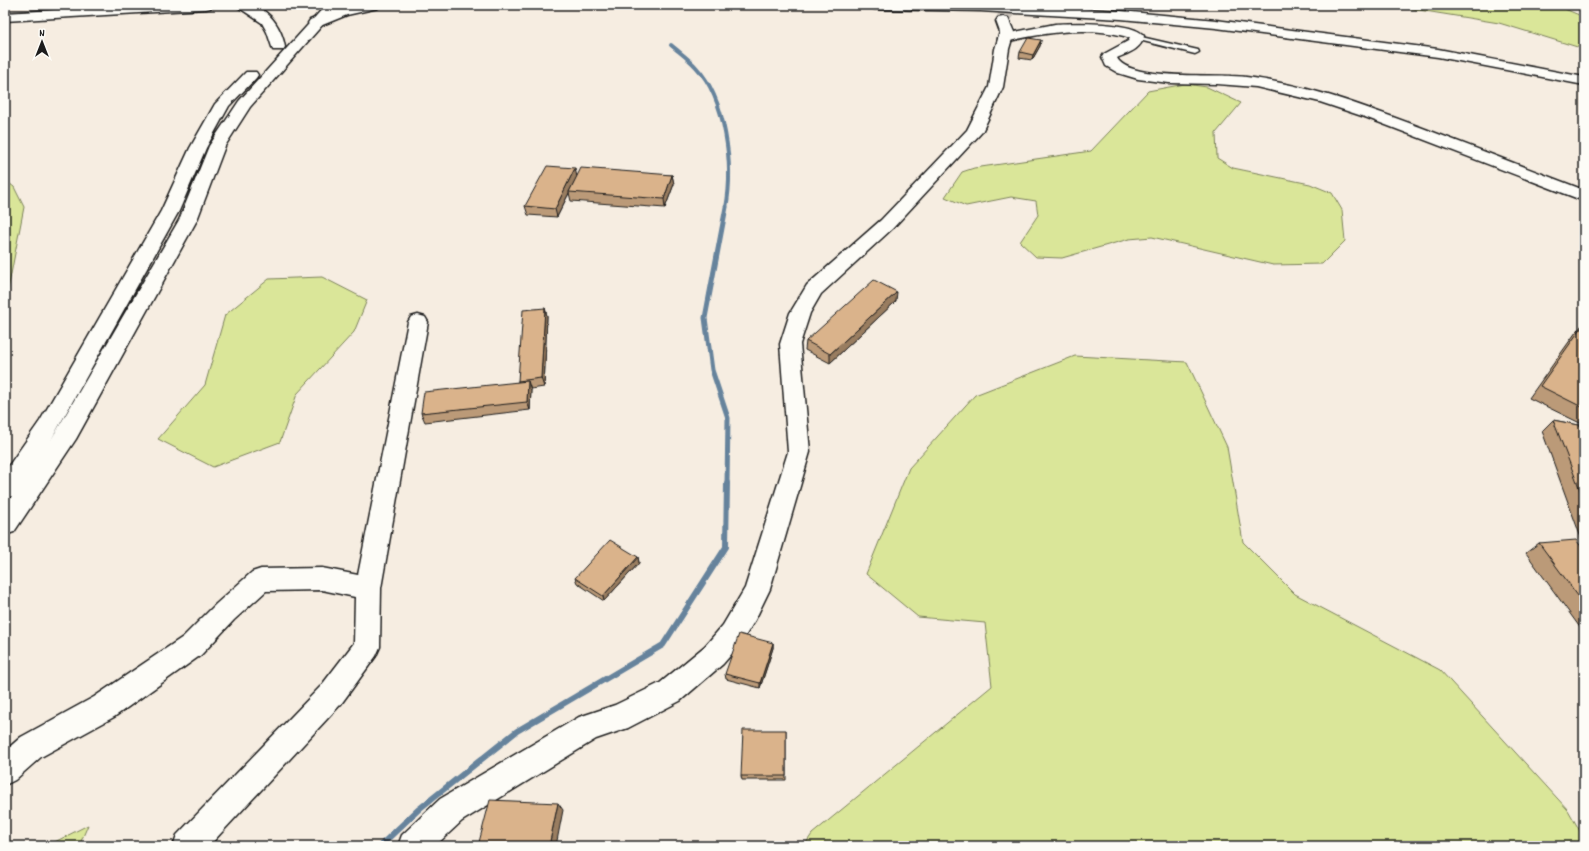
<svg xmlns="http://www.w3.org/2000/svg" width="1589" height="851" viewBox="0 0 1589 851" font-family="Dekko,sans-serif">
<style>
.green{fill:#dae699;stroke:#7b815a}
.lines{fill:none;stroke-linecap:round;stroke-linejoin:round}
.stream-far2{stroke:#66839c;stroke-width:4}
.stream-far1{stroke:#66839c;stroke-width:5}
.stream{stroke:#66839c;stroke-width:6}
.tertiary-tunnel{stroke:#cac3ba;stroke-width:15;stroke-dasharray:15 8;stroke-linecap:butt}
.service-casing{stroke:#1c1c1c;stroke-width:3}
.minor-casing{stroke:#1c1c1c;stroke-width:3}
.tertiary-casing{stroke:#1c1c1c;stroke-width:3}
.primary-casing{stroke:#1c1c1c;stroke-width:3}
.trunk-casing{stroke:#1c1c1c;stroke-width:3}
.service{fill:#fdfcf7;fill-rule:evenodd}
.minor{fill:#fdfcf7;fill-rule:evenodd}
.tertiary{fill:#fdfcf7;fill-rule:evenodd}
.primary{fill:#fdfcf7;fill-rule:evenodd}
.trunk{fill:#fdfcf7;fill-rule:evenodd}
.wall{fill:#bb9a78;stroke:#1c1c1c}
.shaded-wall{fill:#997d61;stroke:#1c1c1c}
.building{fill:#dab38b;stroke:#1c1c1c}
</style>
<rect width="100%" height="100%" fill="#f6ede1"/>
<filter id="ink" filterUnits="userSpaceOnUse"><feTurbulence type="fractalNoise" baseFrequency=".025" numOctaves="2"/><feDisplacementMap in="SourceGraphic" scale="8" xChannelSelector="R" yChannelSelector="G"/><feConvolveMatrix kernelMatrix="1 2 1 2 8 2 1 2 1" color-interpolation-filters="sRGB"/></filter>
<g filter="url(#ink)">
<g class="green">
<path d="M1388,5h167l29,12v32l-85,-26z"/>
<path d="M1185,84l22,3 34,16 -25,30 1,25 16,10 77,16 22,9 10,17 3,31 -23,23 -49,1 -121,-28 -23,2 -67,19 -26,-1 -16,-15 18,-27 -2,-14 -25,-4 -45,9 -21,-9 17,-25 12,-4 117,-17 57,-60z"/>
<path d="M5,180l9,7 10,20 -19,98z"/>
<path d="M322,277l45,23 -13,32 -57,62 -17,48 -67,25 -55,-28 47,-54 20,-70 44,-36z"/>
<path d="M1075,356l112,6 40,85 16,95 52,52 145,76 128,140 16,28v8h-780l8,-12 180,-148 -7,-63 -67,-6 -52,-43 43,-106 66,-73z"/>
<path d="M88,825l-9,21h-32z"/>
</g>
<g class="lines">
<path class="stream-far2" d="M671,45c8,7 18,14 25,22 30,32 38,99 30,141"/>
<path class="stream-far1" d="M726,207l-21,111 7,52 16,48 -1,66"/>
<path class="stream" d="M380,846l39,-37 98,-78 146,-86 63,-98 1,-64"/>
<path class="tertiary-tunnel" d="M1003,21l7,-16"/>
<g class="service-casing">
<path id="service" d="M1137,36l61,14 1,2 -4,2 -60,-15 -1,-1z"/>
</g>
<g class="minor-casing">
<g id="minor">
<path d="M1055,24c17,-1 78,-3 89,12 -3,14 -16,17 -27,22 11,22 91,16 114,18 15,0 30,3 45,6 49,9 97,28 144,45 55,21 109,42 164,63v11l-219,-84 -45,-15 -64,-15 -39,-3 -48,-1 -31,-4 -20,-6 -12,-7 -4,-9 2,-3 24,-13 2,-3 -6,-2c-39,-10 -80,-3 -119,6l-5,-1 -2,-3 2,-3z"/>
<path d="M418,315l7,2 3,5 -47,266 -1,59 -4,9 -35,48 -132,142h-36l4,-11 144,-149 33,-43 1,-46 -33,-7 -56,1 -32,29 -33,35 -87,62 -73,40 -26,23 -10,5v-34l16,-14 73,-40 89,-60 33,-33 36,-32 9,-3 61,-1 36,7 50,-253 3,-5z"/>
</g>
</g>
<g class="tertiary-casing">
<path id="tertiary" d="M1003,17l5,1 6,14 -5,17 -6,38 -21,45 -89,96 -72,66 -11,19 -10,31 10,108 -40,137 -15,31 -14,23 -18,21 -43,37 -52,27 -32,11 -134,82 -27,25h-37l4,-11 38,-36 139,-82 36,-12 45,-22 45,-37 18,-21 22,-37 43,-136 -8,-108 10,-31 17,-28 74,-65 86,-90 22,-43 6,-38 5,-17 -4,-11 2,-3z"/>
</g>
<g class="primary-casing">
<path id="primary" d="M326,5h14l-90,102 -25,39 -28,74 -121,219 -62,93 -9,3v-29l7,-10 -7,2v-27l35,-50 121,-210 29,-63 25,-44 31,-32h10l2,3 -2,3 -27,28 -23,42 -27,63 -128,229 128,-220 30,-74 30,-45z"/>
</g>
<g class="trunk-casing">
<g id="trunk">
<path d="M136,5h77l-2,3 -5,1 -201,12v-8z"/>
<path d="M235,5c6,0 14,-1 19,1 18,6 28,24 31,41l-2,3h-10l-6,-18 -5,-9z"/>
<path d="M356,5h24l-2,3 -31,7 -27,11h-10l-2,-3 2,-3 28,-11z"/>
<path d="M868,5h147l106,6 95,9 222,29 146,28v8l-146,-28 -222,-29 -95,-9 -141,-8 -105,-2 -5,-1z"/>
</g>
</g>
<use href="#service" class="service"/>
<use href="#minor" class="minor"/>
<use href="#tertiary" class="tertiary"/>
<use href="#primary" class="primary"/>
<use href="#trunk" class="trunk"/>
</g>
<g class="wall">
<path d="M1041,40l-1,6 -8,14 -13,-2 1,-6z"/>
<path d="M672,175l2,9 -9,24 -94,-7 -2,-8 -12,24 -29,-2 -3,-9 52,-30z"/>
<path d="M896,301l-66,62 -25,-13 1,-9z"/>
<path d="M545,308l2,8 -3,71 -13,2 -1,21 -105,12 -4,-9 97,-31v-1z"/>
<path d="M1584,323v102l-55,-27 47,-66z"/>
<path d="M1553,420l31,6v120l-42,-115z"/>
<path d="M1539,543l45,7v83l-58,-80z"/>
<path d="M638,557l1,6 -35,38 -27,-18 -2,-5z"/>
<path d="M773,643v5l-13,40 -34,-9 -1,-5z"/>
<path d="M786,730v50h-44l-1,-4z"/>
</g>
<g class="shaded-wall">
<path d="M1041,40l-1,6 -8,14 1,-5z"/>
<path d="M575,168l2,9 -8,15v1l-12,24 -2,-8z"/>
<path d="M672,175l2,9 -9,24 -1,-9z"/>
<path d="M897,292l-1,9 -66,62v-9z"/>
<path d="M545,308l2,8 -3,71 -3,-9z"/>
<path d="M528,381l3,9 -1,20 -3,-8z"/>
<path d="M638,557l1,6 -35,38 -1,-5z"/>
<path d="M773,643v5l-13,40v-5z"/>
<path d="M558,803l5,7 -7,36h-7z"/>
</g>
<g class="building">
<path d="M1028,38l13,2 -8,15 -13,-3z"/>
<path d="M547,166l28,2 -20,41 -30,-3z"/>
<path d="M581,168l91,7 -8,24 -95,-7z"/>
<path d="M874,280l23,12 -67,62 -24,-13z"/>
<path d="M545,308l-4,70 -23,3 5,-71z"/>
<path d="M1584,324v84l-44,-22z"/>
<path d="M528,381l-1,21 -106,11 3,-21z"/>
<path d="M1553,420l31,6v74z"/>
<path d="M610,540l28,17 -35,39 -28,-18z"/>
<path d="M1576,540l8,10v54l-45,-61z"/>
<path d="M739,634l34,9 -13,40 -35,-9z"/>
<path d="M743,730h43v46h-45z"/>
<path d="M490,800l68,3 -9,43h-71z"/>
</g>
</g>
<rect width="1589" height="851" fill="none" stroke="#fdfcf7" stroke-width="20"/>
<rect x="10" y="10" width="1569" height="831" fill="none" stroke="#1c1c1c" stroke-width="1.5" filter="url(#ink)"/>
<g transform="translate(42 42)" stroke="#fdfcf7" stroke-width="3" paint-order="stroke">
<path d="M0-3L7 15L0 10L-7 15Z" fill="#1c1c1c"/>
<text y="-6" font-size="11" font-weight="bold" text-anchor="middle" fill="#1c1c1c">N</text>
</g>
</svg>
